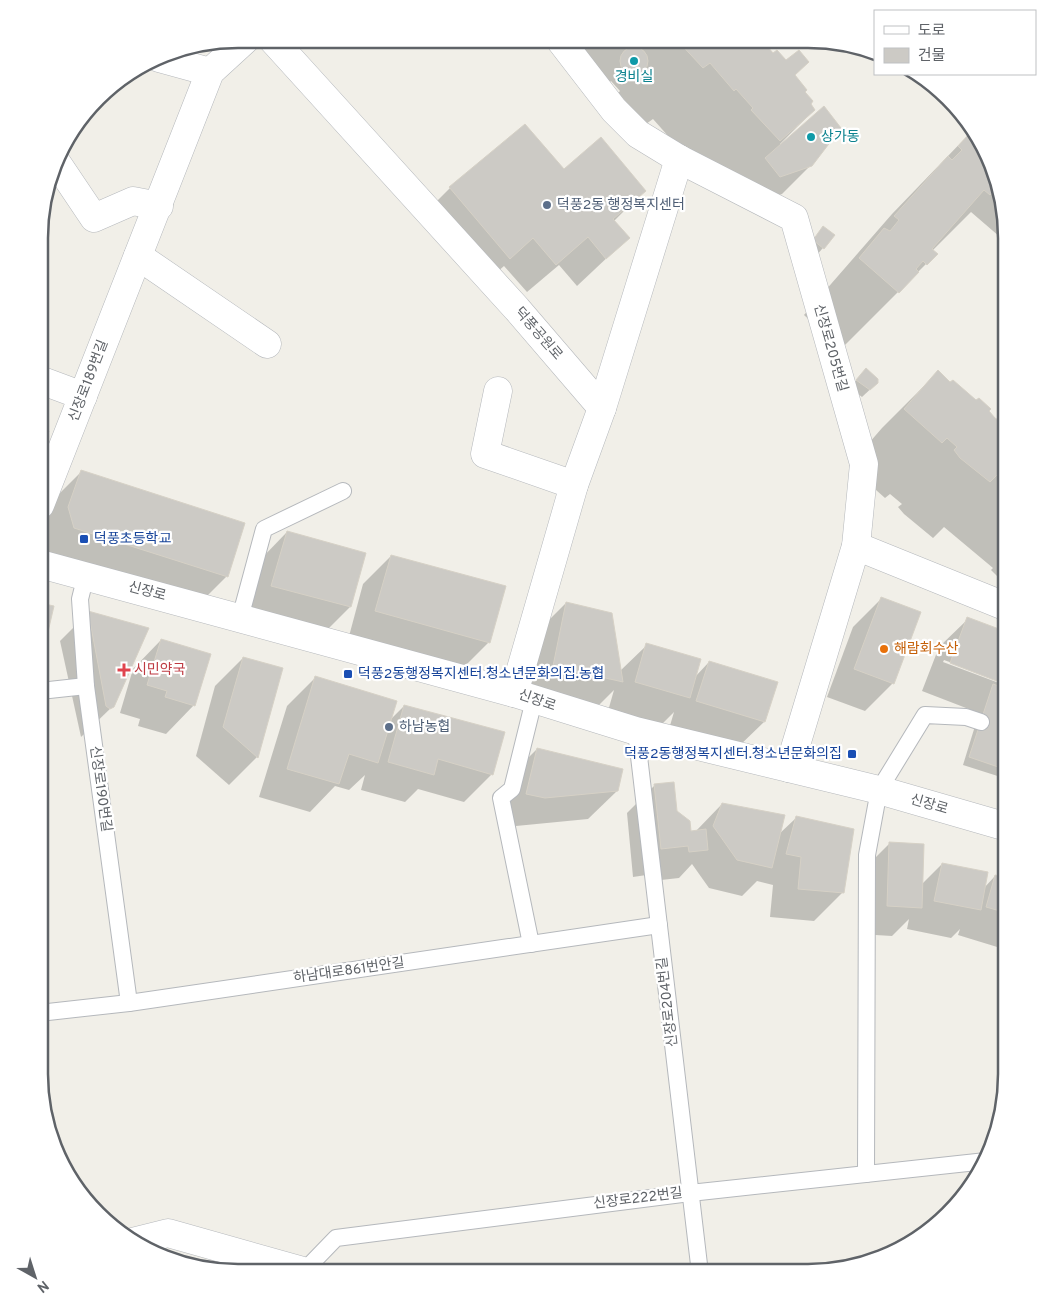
<svg xmlns="http://www.w3.org/2000/svg" width="1046" height="1312" viewBox="0 0 1046 1312" font-family="Overpass,'Noto Sans KR',sans-serif">
<style>
.shadow{fill:#0003}
.building{fill:#cccac5;stroke:#d6d1c6}
.lines{fill:none;stroke-linecap:round;stroke-linejoin:round}
.service-casing{stroke:#b5b8bc;stroke-width:18}
.minor-casing{stroke:#b5b8bc;stroke-width:29}
.tertiary-casing{stroke:#b5b8bc;stroke-width:29}
.service{stroke:#fff;stroke-width:16}
.minor{stroke:#fff;stroke-width:28}
.tertiary{stroke:#fff;stroke-width:28}
.culture-dot{fill:#0f9aa8;stroke:#fff;stroke-width:2}
.service-dot{fill:#5c6f8a;stroke:#fff;stroke-width:2}
.transit-dot{fill:#1a4fb4;stroke:#fff;stroke-width:2}
.food-dot{fill:#e8710a;stroke:#fff;stroke-width:2}
.health-dot{fill:#e0444e;stroke:#fff;stroke-width:2}
.labels{text-anchor:middle;dominant-baseline:central;stroke-width:4.5;stroke-linejoin:round;paint-order:stroke}
.culture-label{font-size:14px;fill:#0d838f;stroke:#fff}
.service-label{font-size:14px;fill:#4e5e75;stroke:#fff;text-anchor:start}
.street-label{font-size:14px;fill:#5f6368;stroke:#fff}
.transit-label{font-size:14px;fill:#164399;stroke:#fff;text-anchor:start}
.food-label{font-size:14px;fill:#c56008;stroke:#fff;text-anchor:start}
.health-label{font-size:14px;fill:#be3a42;stroke:#fff;text-anchor:start}
.rim{fill:none;stroke:#5f6368;stroke-width:2.5}
</style>
<rect width="100%" height="100%" fill="#f1efe8"/>
<g class="shadow">
<path d="M575,40h185l34,35 20,35 -34,34 31,21 -29,29 -30,11 -75,-59 -24,-27 -7,5 -28,-31 2,-2 -9,-10 -10,9z"/>
<path d="M829,40h6l9,4 -7,5z"/>
<path d="M525,125l38,46 82,19 -31,31 14,17 -51,48 -18,-21 -32,27 -23,-26 -23,20 -59,-70 28,-28z"/>
<path d="M973,130l8,8 20,48 6,57 -36,-31 -39,39 4,3 -95,95 -37,-34 88,-101z"/>
<path d="M824,228l10,7 -18,21 -10,-8z"/>
<path d="M938,372l69,58v140l-8,8 -8,-8 2,-2 -49,-41 -11,11 -29,-24 -6,-7 4,-3 -12,-10 -5,4 -36,-32 33,-38z"/>
<path d="M859,377l18,6 -15,14 -12,-9z"/>
<path d="M81,472l146,104 -29,29 -152,-49 -5,-20 12,-36z"/>
<path d="M287,532l63,75 -28,28 -78,-21 15,-53z"/>
<path d="M391,556l98,86 -28,28 -113,-30 15,-56z"/>
<path d="M881,599l12,84 -28,28 -38,-14 26,-70z"/>
<path d="M566,603l54,68 27,-26 48,32 14,-15 55,60 -29,28 -66,-21 5,-17 -14,14 -52,-15 6,-21 -20,20 -68,-16 12,-63z"/>
<path d="M40,604l13,3 -13,55z"/>
<path d="M88,613l25,93 -32,31 -21,-96z"/>
<path d="M968,619l39,15v49l-63,-23 -1,2 64,24v93l-44,-14 16,-52 -57,-22 17,-44z"/>
<path d="M161,640l33,65 -28,29 -28,-8 2,-7 -20,-6 13,-44z"/>
<path d="M243,658l38,10 -24,89 -28,28 -33,-29 19,-70z"/>
<path d="M315,678l75,42 14,-14 88,68 -28,28 -46,-13 -13,13 -44,-12 4,-15 -16,15 -14,-4 -25,26 -51,-15 28,-91z"/>
<path d="M537,749l80,42 -29,28 -72,7 -18,-4 11,-45z"/>
<path d="M655,785l35,47h5l27,-28 56,31 18,-17 47,74 -29,29 -44,-4 3,-32 -16,-4 -15,15 -33,-8 -17,-24 -13,14 -18,2 -1,-7 -27,4 -6,-64z"/>
<path d="M889,844l32,41 21,-21 42,24 11,-12 12,4v70l-49,-15 2,-6 -9,9 -44,-9 2,-10 -17,17 -33,-2 2,-62z"/>
</g>
<g class="building">
<path d="M677,40h85l11,13 4,-3 9,10 13,-10 10,12 -14,13 12,15 -2,2 8,9 -2,3 4,6 -35,31 -29,-31 2,-2 -17,-19 -2,2 -24,-28 -7,5z"/>
<circle cx="634" cy="61" r="14"/>
<path d="M824,106l17,22 -29,38 -32,11 -15,-19z"/>
<path d="M525,124l39,45 37,-32 45,54 -33,28 17,19 -24,21 -18,-22 -32,28 -23,-27 -23,21 -61,-72z"/>
<path d="M973,130l8,8 16,40 -1,2 4,5 -10,10 -6,-5 -52,59 6,5 -11,11 -4,-4 -7,8 3,3 -20,21 -40,-35 25,-30 6,3 9,-11 -5,-4 54,-60 4,4 10,-10 -4,-4z"/>
<path d="M823,226l12,9 -11,14 -11,-9z"/>
<path d="M866,368l12,11v4l-8,7 -14,-10z"/>
<path d="M938,370l12,12 3,-2 23,20 3,-2 12,11 -2,2 6,7 12,8v50l-6,-5 -11,11 -30,-24 -6,-8 3,-3 -10,-9 -5,5 -38,-34z"/>
<path d="M40,427l9,4 -9,19z"/>
<path d="M81,470l164,53 -17,54 -154,-49 -6,-21z"/>
<path d="M287,531l79,22 -15,54 -80,-21z"/>
<path d="M391,555l115,31 -16,57 -115,-32z"/>
<path d="M881,597l40,15 -27,72 -40,-15z"/>
<path d="M566,602l46,11 11,69 -70,-16z"/>
<path d="M40,603l14,3 -13,56h-1z"/>
<path d="M88,611l61,17 -35,79 -4,2 -4,-3z"/>
<path d="M967,617l40,15v53l-57,-22z"/>
<path d="M161,639l50,15 -16,52 -30,-9 2,-6 -20,-6z"/>
<path d="M646,643l55,16 -11,39 -55,-16z"/>
<path d="M243,657l40,11 -25,90 -35,-31z"/>
<path d="M709,661l69,21 -13,40 -69,-21z"/>
<path d="M315,676l82,25 -19,62 -29,-9 -10,30 -52,-15z"/>
<path d="M993,684l14,5v81l-38,-13z"/>
<path d="M404,705l101,27 -12,43 -55,-16 -4,16 -46,-13z"/>
<path d="M537,748l86,21 -5,22 -73,7 -19,-4z"/>
<path d="M674,782l3,29 13,10 1,10 15,-2 2,21 -19,2 -1,-6 -27,3 -7,-65z"/>
<path d="M722,803l63,12 -13,53 -35,-8 -24,-34z"/>
<path d="M796,816l58,13 -10,64 -46,-4 3,-32 -15,-3z"/>
<path d="M889,842l35,2 -2,64 -35,-2z"/>
<path d="M942,863l46,9 -7,38 -47,-9z"/>
<path d="M995,875l12,3v35l-21,-6z"/>
</g>
<g class="lines">
<g class="service-casing">
<g id="service">
<path d="M86,575l-6,24 6,87 43,317"/>
<path d="M240,618l24,-89 79,-38"/>
<path d="M40,691l46,-5"/>
<path d="M636,731l64,542"/>
<path d="M531,944l-30,-146 11,-9 22,-89"/>
<path d="M39,1013l90,-10 530,-78"/>
<path d="M866,1174l1,-319 12,-65 46,-75 41,2 15,5"/>
<path d="M305,1270l31,-32 354,-45 296,-32"/>
</g>
</g>
<g class="minor-casing">
<g id="minor">
<path d="M272,39l245,270 85,99 -28,77 -60,208"/>
<path d="M560,40l54,70 24,24 41,25 115,59 70,246 -8,82 -67,222"/>
<path d="M159,58l51,14"/>
<path d="M57,163l37,55 39,-17 26,5"/>
<path d="M138,256l129,88"/>
<path d="M40,380l43,16"/>
<path d="M498,391l-13,63 89,31"/>
<path d="M602,408l77,-249"/>
<path d="M40,505l170,-433 36,-33"/>
<path d="M856,546l151,61"/>
<path d="M132,1242l36,-9 142,40"/>
</g>
</g>
<g class="tertiary-casing">
<path id="tertiary" d="M40,564l474,129 122,38 243,59 128,37"/>
</g>
<use href="#service" class="service"/>
<use href="#minor" class="minor"/>
<use href="#tertiary" class="tertiary"/>
</g>
<g class="culture-dot">
<circle cx="634" cy="61" r="5"/>
<circle cx="811" cy="137" r="5"/>
</g>
<g class="service-dot">
<circle cx="547" cy="205" r="5"/>
<circle cx="389" cy="727" r="5"/>
</g>
<g class="transit-dot">
<rect x="79" y="534" width="10" height="10" rx="2.5"/>
<rect x="343" y="669" width="10" height="10" rx="2.5"/>
<rect x="847" y="749" width="10" height="10" rx="2.5"/>
</g>
<circle class="food-dot" cx="884" cy="649" r="5"/>
<path class="health-dot" d="M121.5 662.5h5v5h5v5h-5v5h-5v-5h-5v-5h5z"/>
<g class="labels">
<g class="culture-label">
<text x="634" y="77">경비실</text>
<text x="821" y="137" text-anchor="start">상가동</text>
</g>
<g class="service-label">
<text x="557" y="205">덕풍2동 행정복지센터</text>
<text x="399" y="727">하남농협</text>
</g>
<g class="street-label">
<text transform="translate(538 334) rotate(49)">덕풍공원로</text>
<text transform="translate(830 348) rotate(74)">신장로205번길</text>
<text transform="translate(89 381) rotate(-69)">신장로189번길</text>
<text transform="translate(147 592) rotate(15)">신장로</text>
<text transform="translate(537 701) rotate(19)">신장로</text>
<text transform="translate(100 789) rotate(82)">신장로190번길</text>
<text transform="translate(929 805) rotate(16)">신장로</text>
<text transform="translate(349 971) rotate(-8)">하남대로861번안길</text>
<text transform="translate(668 1002) rotate(-97)">신장로204번길</text>
<text transform="translate(638 1199) rotate(-7)">신장로222번길</text>
</g>
<g class="transit-label">
<text x="94" y="539">덕풍초등학교</text>
<text x="358" y="674">덕풍2동행정복지센터.청소년문화의집.농협</text>
<text x="842" y="754" text-anchor="end">덕풍2동행정복지센터.청소년문화의집</text>
</g>
<g class="food-label">
<text x="894" y="649">해람회수산</text>
</g>
<g class="health-label">
<text x="134" y="670">시민약국</text>
</g>
</g>
<path d="M0 0H1046V1312H0ZM238 48H808A190 190 0 0 1 998 238V1074A190 190 0 0 1 808 1264H238A190 190 0 0 1 48 1074V238A190 190 0 0 1 238 48Z" fill="#fff" fill-rule="evenodd"/>
<path class="rim" d="M238 48H808A190 190 0 0 1 998 238V1074A190 190 0 0 1 808 1264H238A190 190 0 0 1 48 1074V238A190 190 0 0 1 238 48Z"/>
<rect x="874" y="10" width="162" height="65" fill="#ffffff" stroke="#bfc1c3"/>
<rect x="884" y="26" width="25" height="8" fill="#ffffff" stroke="#bfc1c3"/>
<text x="918" y="35" font-size="15" fill="#5f6368">도로</text>
<rect x="884" y="48" width="25" height="15" fill="#cccac5" stroke="#bfc1c3"/>
<text x="918" y="60" font-size="15" fill="#5f6368">건물</text>
<g transform="translate(35 1277) rotate(141)" stroke="#ffffff" stroke-width="4" paint-order="stroke">
<path d="M0-4L9 19L0 12L-9 19Z" fill="#5f6368"/>
<text y="-8" font-size="14" font-weight="bold" text-anchor="middle" fill="#5f6368">N</text>
</g>
</svg>
